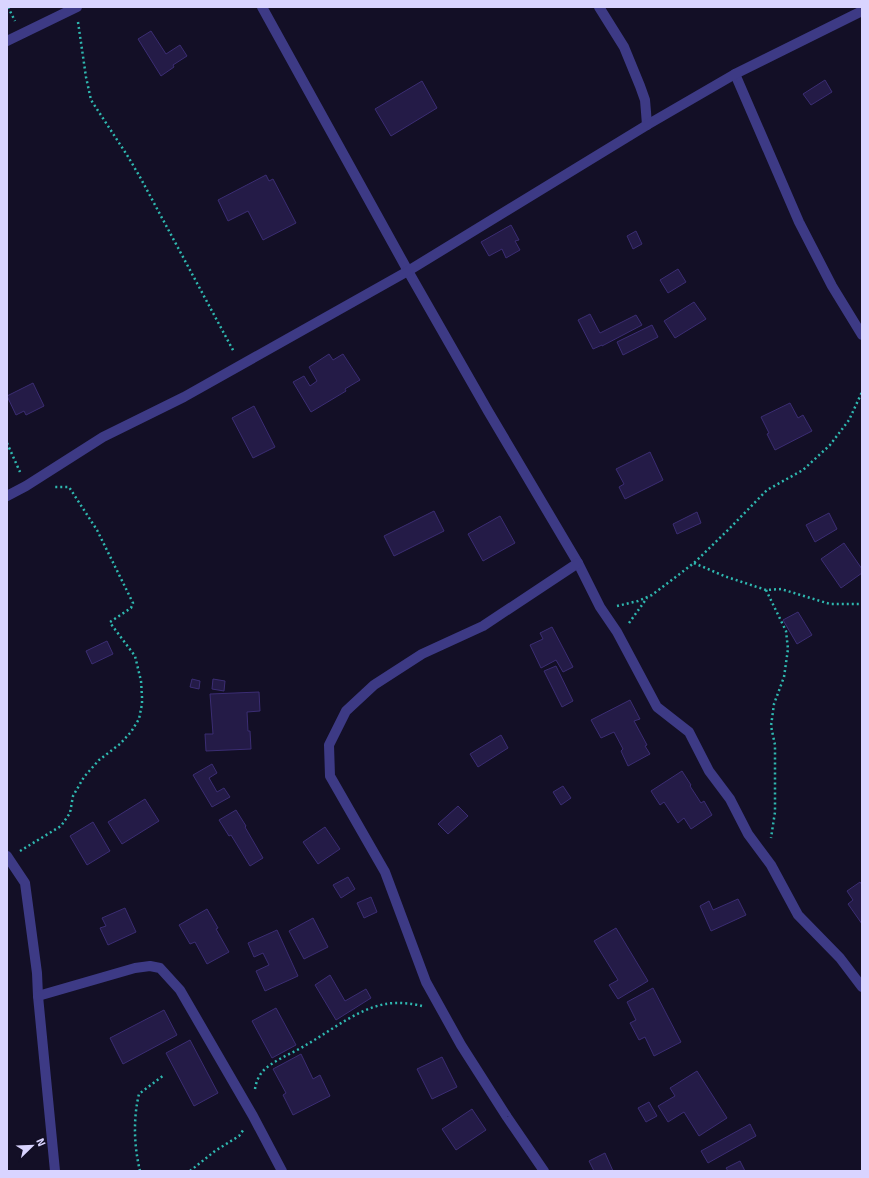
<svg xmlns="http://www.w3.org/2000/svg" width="869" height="1178" viewBox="0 0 869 1178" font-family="Signika,sans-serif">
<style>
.building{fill:#241b47;stroke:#3b2d73}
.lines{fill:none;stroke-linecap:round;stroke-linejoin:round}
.path{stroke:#2fb8b0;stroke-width:2.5;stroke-dasharray:2 3;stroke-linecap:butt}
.minor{stroke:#3d3a85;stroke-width:10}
</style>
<rect width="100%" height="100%" fill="#130f26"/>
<g class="building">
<path d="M151,31l15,23 14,-9 7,11 -14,9 1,2 -13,9 -23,-37z"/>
<path d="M825,80l7,12 -21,13 -8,-11z"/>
<path d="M422,81l15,27 -46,28 -16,-27z"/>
<path d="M266,175l3,6 4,-2 23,44 -33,17 -15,-29 -20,10 -10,-21z"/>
<path d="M511,225l8,15 -4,1 5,9 -14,8 -4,-9 -13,7 -8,-14z"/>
<path d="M636,231l6,13 -9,5 -6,-13z"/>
<path d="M678,269l8,13 -18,11 -8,-13z"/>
<path d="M694,302l12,17 -31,19 -11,-17z"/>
<path d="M590,314l10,19 36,-18 6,10 -40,21v-1l-9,4 -15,-29z"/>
<path d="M652,325l6,12 -35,18 -6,-13z"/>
<path d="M329,354l4,6 10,-6 17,26 -15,9 1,2 -35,21 -18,-30 11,-6 6,10 7,-5 -8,-14z"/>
<path d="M33,383l11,23 -18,9 -2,-4 -8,4 -9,-19z"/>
<path d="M790,403l8,15 5,-3 9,16 -37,19 -8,-16 2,-1 -8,-16z"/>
<path d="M254,406l21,41 -22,11 -21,-40z"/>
<path d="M650,452l13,28 -38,19 -6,-12 5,-3 -8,-15z"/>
<path d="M434,511l10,20 -50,25 -10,-20z"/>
<path d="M697,512l4,11 -24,11 -4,-10z"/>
<path d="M829,513l8,16 -22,13 -9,-17z"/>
<path d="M500,516l15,27 -32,18 -15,-27z"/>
<path d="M844,543l18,26v4l-21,15 -20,-29z"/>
<path d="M798,612l14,23 -15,9 -14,-24z"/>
<path d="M552,627l21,40 -10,5 -7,-12 -15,8 -11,-23 13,-6 -3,-6z"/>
<path d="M107,641l6,13 -21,10 -6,-13z"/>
<path d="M556,666l17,35 -11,6 -18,-36z"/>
<path d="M192,679l8,2 -1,8 -9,-2z"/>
<path d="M213,679l12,2 -1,10 -12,-2z"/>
<path d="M259,692l1,19 -13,1 1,19h2l1,18 -45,2 -1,-17h8l-3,-40z"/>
<path d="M630,700l10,19 -6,2 13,24 -2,1 5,8 -22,12 -7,-15 2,-2 -9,-17 -13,6 -10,-18z"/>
<path d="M501,735l7,13 -30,19 -8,-13z"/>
<path d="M212,764l5,9 -8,5 8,14 7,-4 6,9 -18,10 -19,-32z"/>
<path d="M682,771l9,14 -1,1 11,17 3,-2 8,14 -21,14 -7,-11 -6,5 -14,-21 -4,3 -9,-14z"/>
<path d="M563,786l8,12 -10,7 -8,-13z"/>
<path d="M145,799l14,22 -37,23 -14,-22z"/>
<path d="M458,806l10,10 -20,18 -10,-10z"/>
<path d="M236,810l10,16 -1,1 18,31 -13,8 -19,-31 -2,1 -10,-16z"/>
<path d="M93,822l17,29 -23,14 -17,-29z"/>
<path d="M325,827l15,22 -22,15 -15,-22z"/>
<path d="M348,877l7,12 -14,9 -8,-13z"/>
<path d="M860,882l2,3v39l-14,-20 5,-4 -6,-9z"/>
<path d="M371,897l6,15 -13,6 -7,-15z"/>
<path d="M738,899l8,16 -35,16 -11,-25 9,-5 4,9z"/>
<path d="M125,908l11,24 -28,13 -8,-17 6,-2 -4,-8z"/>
<path d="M207,909l11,19 -2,1 13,23 -22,12 -12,-22 -5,2 -11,-19z"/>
<path d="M313,918l15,29 -24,12 -15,-28z"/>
<path d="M616,928l32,53 -30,18 -9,-14 9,-5 -24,-39z"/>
<path d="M277,930l21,46 -33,15 -9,-20 13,-6 -6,-12 -9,4 -6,-14z"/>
<path d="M330,975l15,26 21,-12 5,9 -35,22 -21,-35z"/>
<path d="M653,988l28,54 -27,14 -9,-19 -6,3 -9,-17 6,-3 -9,-18z"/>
<path d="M276,1008l20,37 -24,13 -20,-37z"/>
<path d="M164,1010l13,25 -54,29 -13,-26z"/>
<path d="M190,1040l28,53 -24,13 -28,-53z"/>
<path d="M301,1054l12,25 7,-4 10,21 -37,19 -10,-20 3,-2 -13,-24z"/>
<path d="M442,1057l15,30 -25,12 -15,-30z"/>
<path d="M697,1071l30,47 -28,18 -15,-24 -16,10 -10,-16 17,-10 -5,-8z"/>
<path d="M649,1102l8,14 -11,6 -8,-14z"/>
<path d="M472,1109l14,21 -30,20 -14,-21z"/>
<path d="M750,1124l6,12 -48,27 -7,-12z"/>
<path d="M605,1153l8,18h-19l-5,-10z"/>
<path d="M740,1161l5,10h-17l-2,-3z"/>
</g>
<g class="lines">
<g class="path">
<path d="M8,7l7,14"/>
<path d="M78,22l8,55 5,23 36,55 13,22 94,175"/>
<path d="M7,443l13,29"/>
<path d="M694,563l30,13 42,14 15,-1 49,15h32"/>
<path d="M766,590l20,41 2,18 -4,28 -10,27 -3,22 4,19v67l-4,26"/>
<path d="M617,606l21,-5 14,-6 42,-32 33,-32 40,-41 36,-20 27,-25 19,-25 13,-28"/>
<path d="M629,623l18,-25"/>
<path d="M20,851l41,-25 9,-13 3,-17 11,-19 15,-17 21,-16 11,-12 8,-13 3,-15v-7l-1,-16 -6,-25 -24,-32 -1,-2 21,-14 2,-5 -36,-73 -28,-43h-15"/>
<path d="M255,1089c1,-7 4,-14 9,-19 12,-11 29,-17 42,-25 26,-15 50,-35 79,-41 11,-2 26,-1 37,2"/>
<path d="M140,1171c-6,-25 -7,-52 -1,-77l25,-19"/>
<path d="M190,1171l25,-20 24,-15 5,-7"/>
</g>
<g class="minor">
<path d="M262,7l146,264 80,140 90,152 22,44 17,25 40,75 32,25 20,39 21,28 18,35 23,31 27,50 42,43 22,29"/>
<path d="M599,7l25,40 16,39 5,14 1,12 1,13"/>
<path d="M7,41l70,-34"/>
<path d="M735,74l64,148 33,64 30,49"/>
<path d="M7,496l19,-10 77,-49 81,-40 224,-126 239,-146 88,-51 127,-63"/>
<path d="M7,856l18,27 12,90 1,23 17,175"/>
<path d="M38,996l97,-28 15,-2 10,2 20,22 73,126 29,55"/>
<path d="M544,1171l-37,-54 -46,-72 -35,-63 -41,-110 -55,-96 -1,-31 17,-34 28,-26 48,-31 61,-28 95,-63"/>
</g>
</g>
<rect width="869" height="1178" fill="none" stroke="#d9d4ff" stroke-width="16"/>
<g transform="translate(32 1146) rotate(67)" stroke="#130f26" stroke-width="3" paint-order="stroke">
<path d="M0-3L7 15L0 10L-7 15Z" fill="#d9d4ff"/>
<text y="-6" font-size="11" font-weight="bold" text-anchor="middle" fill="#d9d4ff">N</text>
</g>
</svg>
